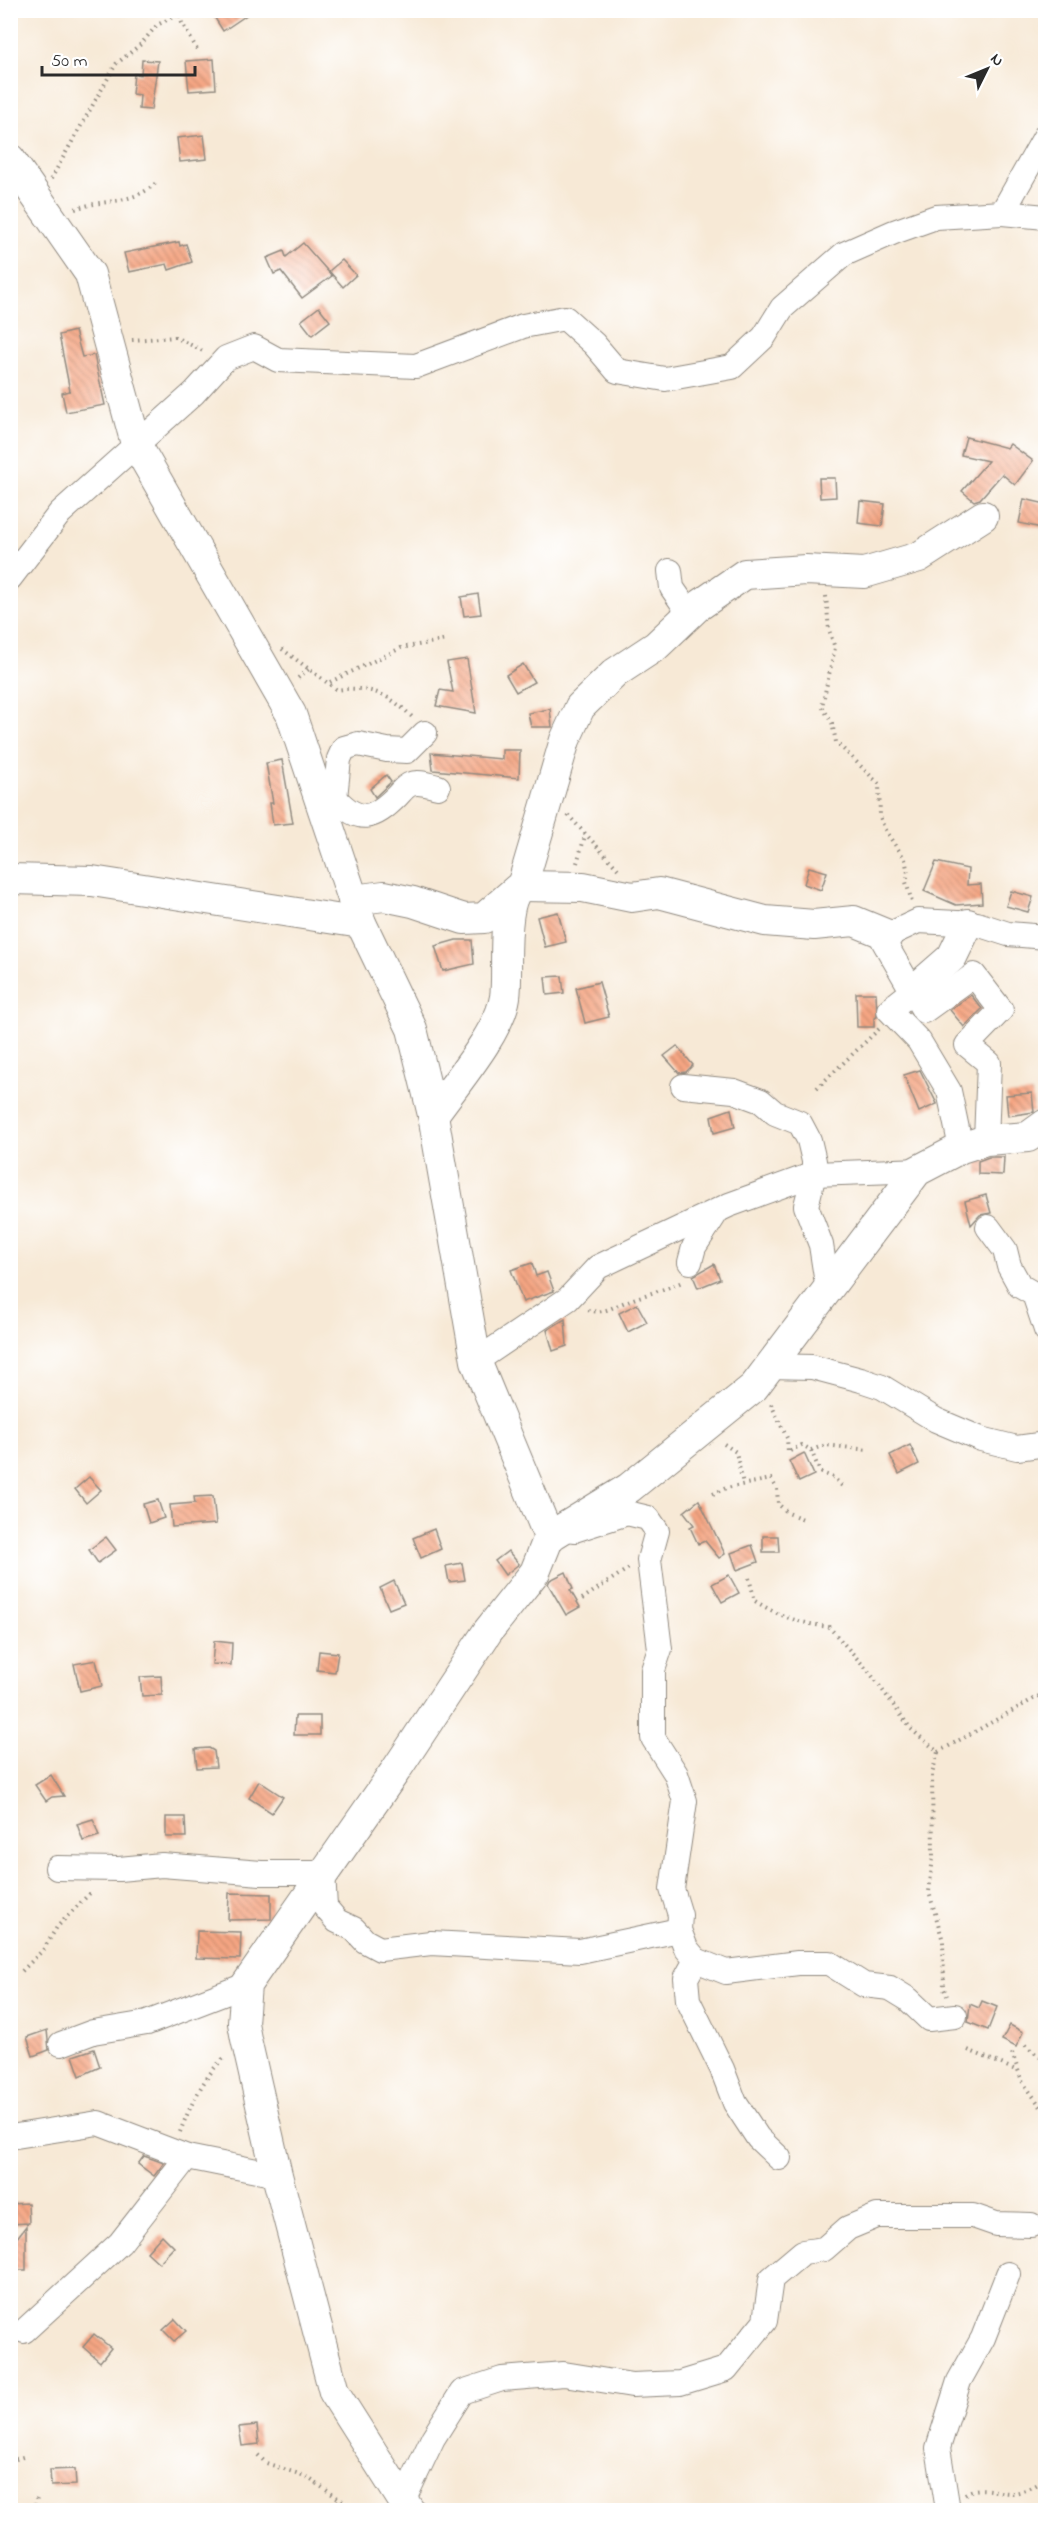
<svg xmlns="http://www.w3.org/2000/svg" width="1056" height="2521" viewBox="0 0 1056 2521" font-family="'Indie Flower',sans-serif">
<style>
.building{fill:url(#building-back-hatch)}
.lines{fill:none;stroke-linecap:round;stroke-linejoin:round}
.minor-casing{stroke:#918a80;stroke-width:26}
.tertiary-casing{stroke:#918a80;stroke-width:32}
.path{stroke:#918a80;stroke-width:4;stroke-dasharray:1.5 4.5;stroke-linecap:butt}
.minor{stroke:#fff;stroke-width:24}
.tertiary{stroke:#fff;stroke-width:30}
</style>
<defs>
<pattern id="building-back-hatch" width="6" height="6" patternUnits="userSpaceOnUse" patternTransform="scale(1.5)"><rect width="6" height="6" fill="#f6a683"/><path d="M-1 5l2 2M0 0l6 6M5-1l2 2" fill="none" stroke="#c7876b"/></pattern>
</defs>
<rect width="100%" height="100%" fill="#fff"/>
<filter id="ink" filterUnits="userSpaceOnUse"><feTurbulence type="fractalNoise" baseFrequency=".0167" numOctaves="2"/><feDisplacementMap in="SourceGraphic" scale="12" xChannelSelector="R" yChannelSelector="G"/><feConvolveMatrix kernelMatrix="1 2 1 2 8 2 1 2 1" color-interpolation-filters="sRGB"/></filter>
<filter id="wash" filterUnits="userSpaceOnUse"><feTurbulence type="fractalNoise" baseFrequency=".008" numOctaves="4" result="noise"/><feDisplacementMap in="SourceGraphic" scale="24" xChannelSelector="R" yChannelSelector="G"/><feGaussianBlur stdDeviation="1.35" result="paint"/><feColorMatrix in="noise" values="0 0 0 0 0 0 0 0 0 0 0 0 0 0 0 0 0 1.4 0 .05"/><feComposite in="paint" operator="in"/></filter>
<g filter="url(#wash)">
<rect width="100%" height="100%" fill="#f7e9d6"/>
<g id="blocks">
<g class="building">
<path d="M210,10h44l-31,21z"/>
<path d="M214,59l2,30 -27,2 -3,-30z"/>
<path d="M142,60l16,1 -7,49 -12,-1 1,-14 -8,-1 2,-20 7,1z"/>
<path d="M204,135l3,24 -27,3 -3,-24z"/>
<path d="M179,242l1,4 6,-2 6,18 -23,8 -2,-6 -38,8 -5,-19z"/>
<path d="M303,243l29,33 -30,22 -21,-27 -7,3 -7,-16 17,-7 2,6z"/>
<path d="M342,260l14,15 -13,12 -14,-16z"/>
<path d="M319,307l11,14 -18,14 -11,-14z"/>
<path d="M75,331l7,26 12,-2 11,50 -39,7 -4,-19 8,-2 -11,-56z"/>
<path d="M966,437l41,11 3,-4 23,17 -18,24 -13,-11 -22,25 -6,2 -12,-10 26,-30 -27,-6z"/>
<path d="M819,478h16l1,19 -16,1z"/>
<path d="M1024,499l22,5v25l-27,-6z"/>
<path d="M860,501l25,3 -3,22 -24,-3z"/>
<path d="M478,594l3,20 -17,2 -3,-19z"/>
<path d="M467,659l9,54 -40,-7 4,-16 13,2 -6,-30z"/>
<path d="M523,664l11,18 -18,10 -10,-17z"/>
<path d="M550,709l2,18h-21l-3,-14z"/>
<path d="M502,750h18l-1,28 -86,-8 -2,-17 71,6z"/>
<path d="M282,760l11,63 -20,2 -3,-22h3l-7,-40z"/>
<path d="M386,775l5,7 -16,15 -5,-8z"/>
<path d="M936,862l32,7 -1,16 14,-1 1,19 -26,2 -32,-14z"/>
<path d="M809,867l18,5 -6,18 -17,-6z"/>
<path d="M1011,891l22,6 -5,15 -22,-6z"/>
<path d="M558,912l8,30 -21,5 -8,-30z"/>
<path d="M456,940h16l2,24 -31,7 -8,-25z"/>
<path d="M562,976l2,17 -17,2 -2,-18z"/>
<path d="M599,982l10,35 -24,6 -9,-35z"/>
<path d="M856,993h20l1,24 -3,1v9h-17z"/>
<path d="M971,995l11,14 -18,18 -14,-17z"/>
<path d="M677,1046l16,19 -7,7 -7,1 -15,-17z"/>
<path d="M920,1070l17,34 -18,8 -15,-37z"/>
<path d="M1032,1093l2,19 -26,4 -2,-21z"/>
<path d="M731,1109l4,18 -21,6 -3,-17z"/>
<path d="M989,1157h15l-1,18 -25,-1v-13z"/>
<path d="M986,1195l5,18 -11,2 -9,10 -6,-24z"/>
<path d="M532,1263l4,13 11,-4 7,19 -31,11 -12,-32z"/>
<path d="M714,1264l6,15 -22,9 -5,-12z"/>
<path d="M637,1304l10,18 -19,10 -9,-19z"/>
<path d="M565,1319l2,27 -14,5 -6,-21z"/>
<path d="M910,1445l9,19 -20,10 -9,-19z"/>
<path d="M804,1453l10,22 -15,7 -10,-21z"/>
<path d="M89,1477l12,13 -15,13 -11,-14z"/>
<path d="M213,1496l3,28 -44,3 -2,-22 25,-2 -1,-6z"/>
<path d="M158,1500l6,18 -15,5 -6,-19z"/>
<path d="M699,1500l26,54 -6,4 -14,-17 -7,3 -8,-17 4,-2 -10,-13z"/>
<path d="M434,1529l7,20 -20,9 -8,-20z"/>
<path d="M763,1536h15l1,16h-16z"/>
<path d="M106,1537l10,13 -18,13 -9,-13z"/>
<path d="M752,1545l6,17 -21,8 -6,-17z"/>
<path d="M508,1551l11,13 -14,11 -10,-14z"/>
<path d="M462,1563l3,17 -16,2 -3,-16z"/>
<path d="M566,1572l7,17 -3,1 10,17 -14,8 -18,-31 2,-4z"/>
<path d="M729,1575l10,18 -17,9 -10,-18z"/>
<path d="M394,1581l10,22 -15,6 -9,-21z"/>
<path d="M214,1641l18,2 -1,22 -19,-1z"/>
<path d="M319,1651l19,2 -3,19 -18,-2z"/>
<path d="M96,1660l6,26 -22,5 -6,-27z"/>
<path d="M161,1676l1,19 -20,1 -2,-19z"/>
<path d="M295,1716h25v19h-26z"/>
<path d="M209,1748l5,3 2,16 -19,1 -2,-19z"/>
<path d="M51,1775l13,21 -12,1 -6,4 -11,-16z"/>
<path d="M259,1781l24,16 -11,16 -23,-15z"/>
<path d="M166,1817h19l1,20h-20z"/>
<path d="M93,1819l6,17 -16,5 -6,-17z"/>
<path d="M229,1893l42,1v25l-43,1z"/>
<path d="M197,1931l44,1 -1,27 -44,-1z"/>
<path d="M982,2001l15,6 -9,23 -20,-8 2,-18 9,4z"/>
<path d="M1010,2025l13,7 -7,15 -14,-7z"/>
<path d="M47,2030l2,20 -16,6 -6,-19z"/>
<path d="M94,2049l6,18 -20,9 -7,-20z"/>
<path d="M144,2156l20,7 -10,13 -16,-12z"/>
<path d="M28,2203l1,20 -19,1v-20z"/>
<path d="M26,2226v44h-16v-23z"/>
<path d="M162,2235l12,12 -15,16 -12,-11z"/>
<path d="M175,2319l11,12 -12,10 -11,-11z"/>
<path d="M94,2334l17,14 -11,14 -17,-15z"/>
<path d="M257,2425l2,19 -17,2 -3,-19z"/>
<path d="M75,2469l1,16 -25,1 -1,-16z"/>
</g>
</g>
</g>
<g filter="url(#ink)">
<use href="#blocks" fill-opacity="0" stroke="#918a80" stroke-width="1.5"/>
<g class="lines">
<g class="minor-casing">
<g id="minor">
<path d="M1002,213l44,4"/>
<path d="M670,571l2,17 18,26"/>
<path d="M10,578l50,-65 134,-120 32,-35 28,-11 24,13 138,6 107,-40 42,-8 29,26 23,27 48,8 67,-12 32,-30 18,-29 62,-54 50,-22 42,-15 66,-4 44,-78"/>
<path d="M321,798h14c24,26 38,22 62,-2 4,-4 8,-10 14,-12 9,-3 17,1 27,3"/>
<path d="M335,798l4,-39 5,-11 14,-4 29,6 20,1 18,-18"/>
<path d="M913,991l-24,19 30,31 30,50 12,57"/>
<path d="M683,1086l51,5 27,10 14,12 25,10 9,17 5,21v13l-8,32 15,39 7,45"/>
<path d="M986,1140l3,-77 -22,-18 34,-35 -27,-35 -50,36 -40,-69 4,-7 30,-14 59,3 31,10 38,3"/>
<path d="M988,1227l17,23 4,16 11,20 14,8 12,36"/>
<path d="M690,1262l4,-15 22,-34"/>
<path d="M476,1361l92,-62 30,-32 131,-62 85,-31 108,-4"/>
<path d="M770,1366l42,1 49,13 21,7 54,33 45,19 36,9 29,-4"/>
<path d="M574,1530l53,-17 21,5 9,13 -8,29 11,89 -7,21v68l23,36 9,27 -13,88 8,26 -1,15 7,18 10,12 -10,18 2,22 34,69 13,34 23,35 21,20"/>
<path d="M57,1868l62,1 43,-4 99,8h62l2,34 12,14 17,8 11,12 15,8 51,-6 149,8 99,-21"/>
<path d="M696,1960l30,12 72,-9h31l35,22 26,3 18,11 21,20 26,-3"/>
<path d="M61,2044l32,-12 54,-9 99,-38"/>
<path d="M10,2137l88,-14 89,34"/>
<path d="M24,2331l96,-88 67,-86 90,18"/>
<path d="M403,2501l30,-63 29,-46 40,-13 62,-5 68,11 48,-2 46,-14 39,-48 6,-42 32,-27 21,-3 24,-21 29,-12h96l23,8 35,1"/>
<path d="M948,2510l-10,-62 21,-67 24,-43 25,-64"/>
</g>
</g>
<g class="tertiary-casing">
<g id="tertiary">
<path d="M10,159l80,115 46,170 155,270 70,209 51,106 21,86 43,246 73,176 -14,35 -47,59 -92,139 -150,215 -3,38 3,16 31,136 57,217 75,118"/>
<path d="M10,879l82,2 269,42"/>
<path d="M522,886l61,1 49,10 27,-4 106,28 49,4 40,-4 34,14"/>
<path d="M353,900l31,-4 29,6 51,17 20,-1 33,-29"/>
<path d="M913,991l39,-34 16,-33"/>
<path d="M433,1115c21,-30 67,-83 72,-118 4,-25 -6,-96 17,-111l43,-146 15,-33 35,-34 41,-27 41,-39 48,-33 61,-4 58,3 55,-16 64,-41"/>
<path d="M549,1537l80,-49 125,-101 163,-216 44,-23 25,-8 42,-3 18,-13"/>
</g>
</g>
<g class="path">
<path d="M179,10l3,13 17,30"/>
<path d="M51,179l65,-115 25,-20 16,-19 30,-15"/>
<path d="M75,209c31,-11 56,-3 82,-27"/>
<path d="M132,340l43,-3 30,15"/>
<path d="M826,596l3,34 6,18 -13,58 10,17 4,19 43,42 1,33 6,15 19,27 3,14 -2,9 6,20"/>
<path d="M282,649l55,41c32,-5 54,5 76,28"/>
<path d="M298,678l11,-9"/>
<path d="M330,682l71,-34 45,-8"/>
<path d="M568,815l50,54"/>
<path d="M577,863l8,-27"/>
<path d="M817,1088l62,-59"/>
<path d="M588,1310c16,5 26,-4 40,-9 18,-7 36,-11 54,-19"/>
<path d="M771,1404l16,34 1,14 14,-7 9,5 9,22 14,6 9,9"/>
<path d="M724,1444l12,8 7,32"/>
<path d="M811,1450l15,-5 42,5"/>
<path d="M713,1494l13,-6 45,-9 6,10 1,15 10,9 15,6"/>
<path d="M749,1578l6,23c26,16 44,22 74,26l41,46 41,56 27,23 -6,22 1,83 -4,35 14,49 1,48 3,7"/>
<path d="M582,1599l47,-31"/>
<path d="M938,1752l108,-60"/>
<path d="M22,1971l21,-21 14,-23 35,-36"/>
<path d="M1025,2045l21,17"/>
<path d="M968,2050l50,21"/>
<path d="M1012,2053l10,28 24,33"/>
<path d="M180,2132c10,-26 24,-56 45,-75"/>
<path d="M258,2455l8,8 39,13 51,34"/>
<path d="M10,2461l16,-5"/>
<path d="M965,2494c15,-10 30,-1 46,-1 12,0 25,-8 35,-15"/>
<path d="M32,2510l5,-12"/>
<path d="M302,2510l38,-9"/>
</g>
<use href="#minor" class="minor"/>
<use href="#tertiary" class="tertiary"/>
</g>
</g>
<rect width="1056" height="2521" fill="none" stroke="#fff" stroke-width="36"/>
<g transform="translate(987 69) rotate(47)" stroke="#ffffff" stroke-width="4.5" paint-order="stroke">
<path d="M0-4.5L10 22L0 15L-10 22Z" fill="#2b2b2b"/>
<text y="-9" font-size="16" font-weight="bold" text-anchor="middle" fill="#2b2b2b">N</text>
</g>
<path d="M42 66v9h153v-9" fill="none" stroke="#2b2b2b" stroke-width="3"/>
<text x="51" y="66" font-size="18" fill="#2b2b2b" stroke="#ffffff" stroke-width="4.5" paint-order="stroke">50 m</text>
</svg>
